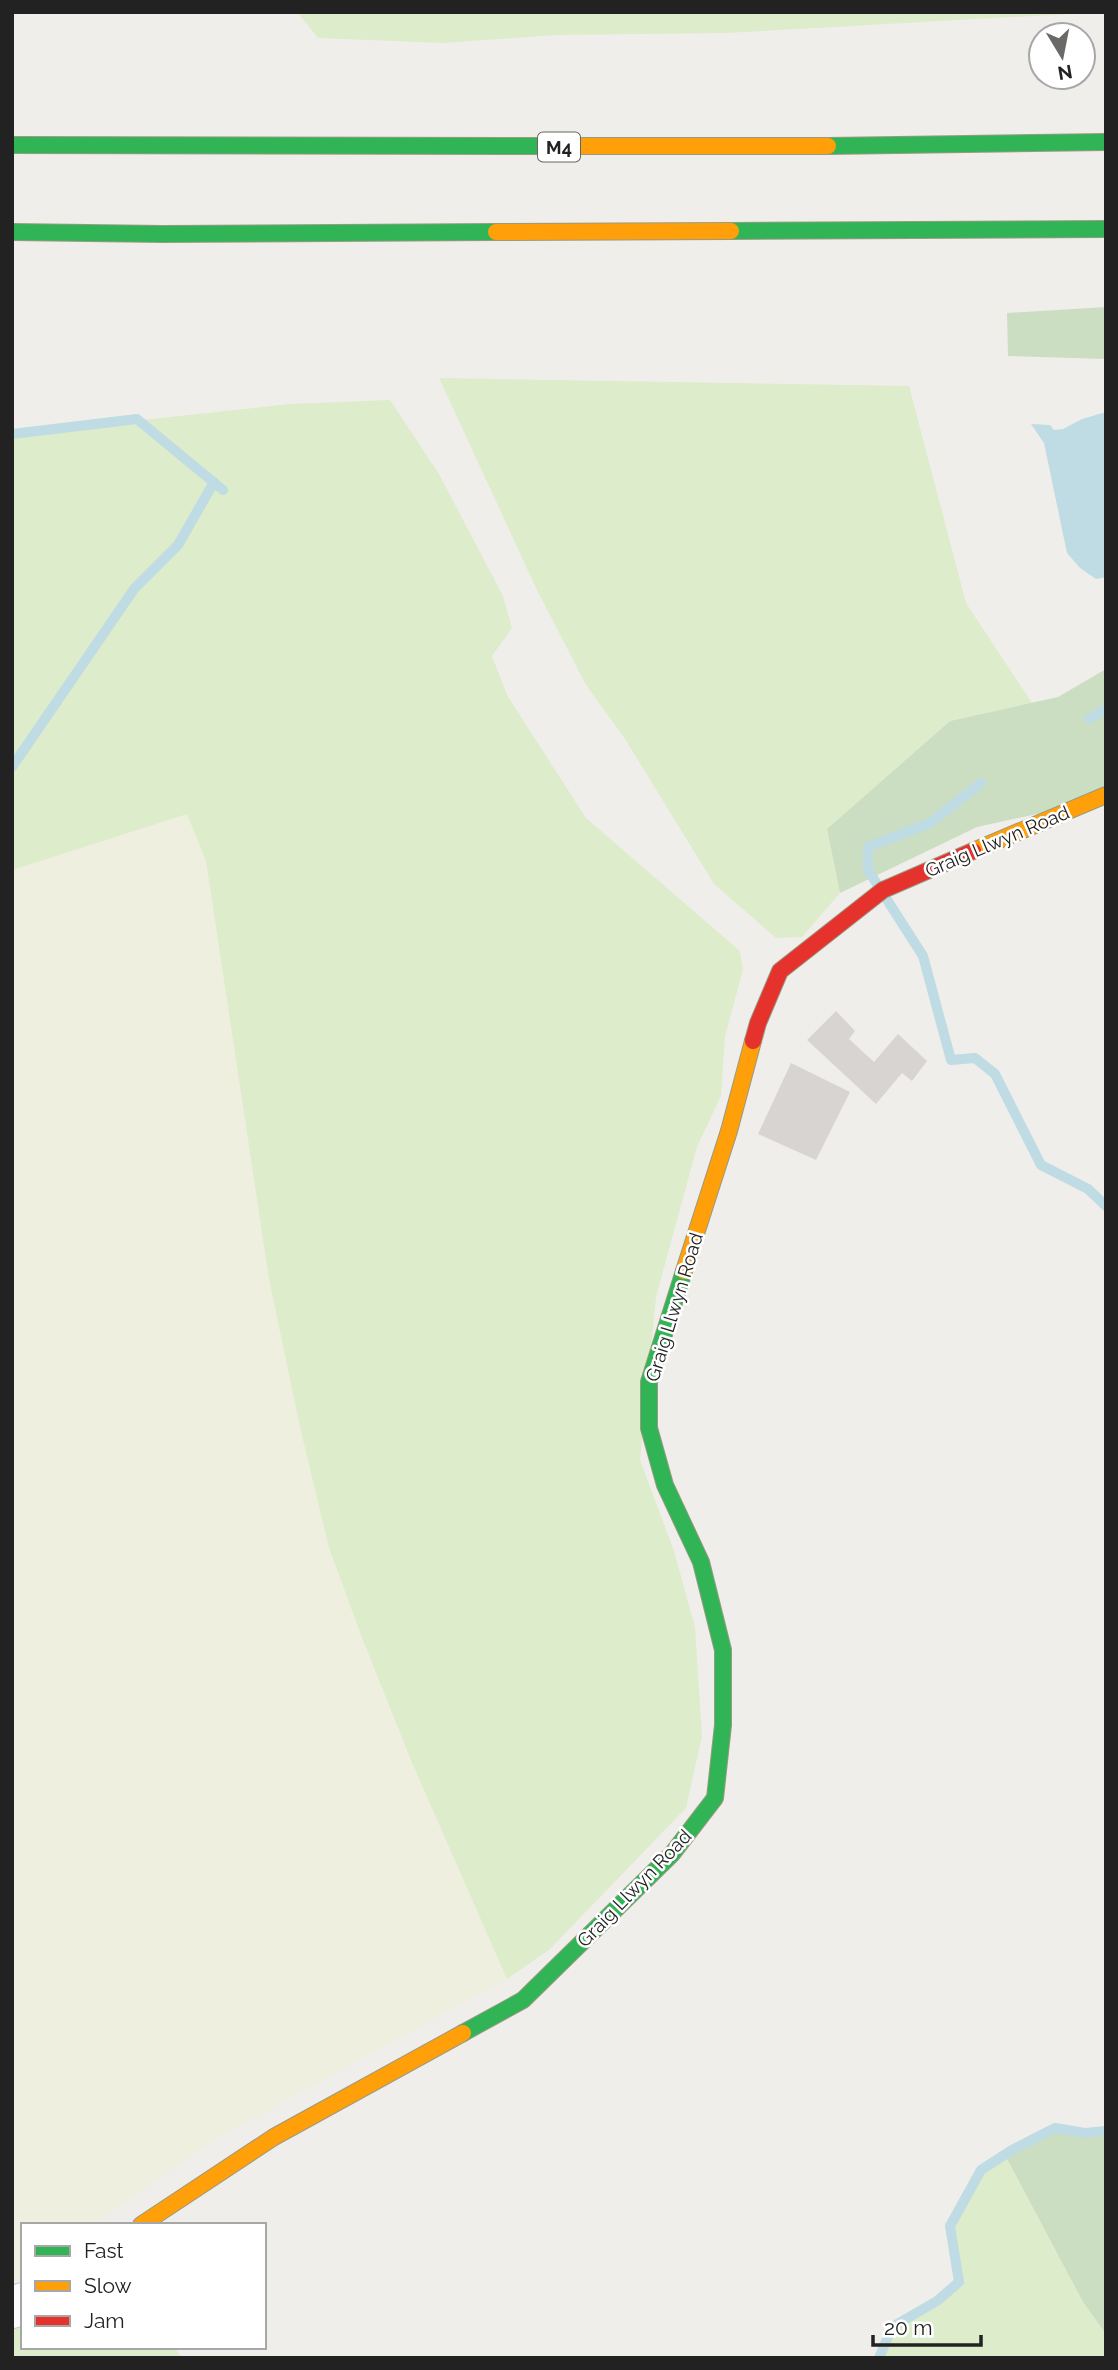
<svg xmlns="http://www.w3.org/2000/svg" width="1118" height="2370" viewBox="0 0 1118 2370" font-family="Raleway,sans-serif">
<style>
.farmland{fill:#efefdf}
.grass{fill:#ddeccb}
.forest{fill:#cbdec1}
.water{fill:#bfdbe3}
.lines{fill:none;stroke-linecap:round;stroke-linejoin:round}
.stream{stroke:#bfdbe3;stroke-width:10}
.building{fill:#d7d4d2}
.street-casing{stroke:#c9c8c7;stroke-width:40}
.fast-casing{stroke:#999a82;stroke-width:18}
.slow-casing{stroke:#999a82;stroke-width:18}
.jam-casing{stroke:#999a82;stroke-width:18}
.street{stroke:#fdfcfc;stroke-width:38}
.fast{stroke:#30b455;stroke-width:16}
.slow{stroke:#ff9f0a;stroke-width:16}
.jam{stroke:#e5322d;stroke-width:16}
.labels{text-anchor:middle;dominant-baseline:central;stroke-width:5;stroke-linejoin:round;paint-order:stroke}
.shield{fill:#fff;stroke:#646464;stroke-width:2}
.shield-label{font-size:18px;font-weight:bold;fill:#222}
.street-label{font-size:19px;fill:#222;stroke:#fff}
</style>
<rect width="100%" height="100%" fill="#f0eeeb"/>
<path class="farmland" d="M187,813l19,48 63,418 60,269 32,87 52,130 94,214 -292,160 -122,86h-70v49l-11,7v-1411z"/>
<g class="grass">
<path d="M297,12h809l-380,21 -169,2 -114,8 -125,-5z"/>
<path d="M439,378l470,8 57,217 66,100 -82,18 -123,108 13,64 -38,44 -26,1 -62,-54 -89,-145 -39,-54 -49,-95z"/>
<path d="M390,400l49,74 64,122 9,32 -20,28 15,39 79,123 154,133 3,19 -18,66 -4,60 -24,51 -41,150 -16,163 34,91 21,76 7,109 -16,72 -137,142 -42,29 -94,-214 -52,-130 -32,-87 -29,-121 -31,-148 -63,-418 -19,-47 -175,56v-436l278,-30z"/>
<path d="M1005,2155l78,147 23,32v24h-227l13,-31 45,-26 22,-19 -9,-56 31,-56z"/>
<path d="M23,2319v28h151l8,11h-170v-32z"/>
</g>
<g class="forest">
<path d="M1106,307v52l-98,-3 -1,-43z"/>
<path d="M1106,669v130l-129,28 -137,66 -13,-64 123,-108 108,-24z"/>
<path d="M1055,2128l30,5 21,-2v203l-23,-32 -78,-147z"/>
</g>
<path class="water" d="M1106,412v165l-10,2 -16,-11 -13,-15 -23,-110 -13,-19 19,1 4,5 9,-1 19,-10z"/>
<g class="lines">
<g class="stream">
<path d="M12,434l125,-15 86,71"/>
<path d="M1089,719l17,-10"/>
<path d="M12,767l122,-178 44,-44 36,-63"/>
<path d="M981,783l-51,40 -62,24v23l55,86 28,104 24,-2 20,16 46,91 47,24 18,17"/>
<path d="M879,2358l13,-31 45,-26 22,-19 -9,-56 31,-56 31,-20 43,-22 30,5 21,-2"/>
</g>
</g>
<g class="building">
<path d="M836,1011l19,20 -6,8 25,23 24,-28 29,27 -15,20 -10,-8 -26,31 -69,-64z"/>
<path d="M791,1063l59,29 -34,68 -58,-26z"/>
</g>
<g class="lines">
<g class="street-casing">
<path id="street" d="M12,2309l11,-7"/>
</g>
<g class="fast-casing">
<g id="fast">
<path d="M12,145l553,1"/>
<path d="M828,146l278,-4"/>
<path d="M731,231l375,-2"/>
<path d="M12,232l151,2 333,-2"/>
<path d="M463,2033l60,-33 149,-146 43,-56 8,-73v-75l-22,-88 -36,-77 -16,-57v-46l35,-111"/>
</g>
</g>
<g class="slow-casing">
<g id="slow">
<path d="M565,146h263"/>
<path d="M496,232l235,-1"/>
<path d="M973,851l133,-56"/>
<path d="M684,1271l45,-140 24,-90"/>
<path d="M141,2225l133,-88 189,-104"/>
</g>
</g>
<g class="jam-casing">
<path id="jam" d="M753,1041l5,-18 22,-52 103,-81 90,-39"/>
</g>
<use href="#street" class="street"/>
<use href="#fast" class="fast"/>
<use href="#slow" class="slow"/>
<use href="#jam" class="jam"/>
</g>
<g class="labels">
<rect class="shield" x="538" y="132.5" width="42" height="29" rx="5"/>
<g class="shield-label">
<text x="559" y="147">M4</text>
</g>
<g class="street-label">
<text transform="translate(997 841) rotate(-23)">Graig Llwyn Road</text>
<text transform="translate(674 1307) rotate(-73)">Graig Llwyn Road</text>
<text transform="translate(634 1888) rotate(-46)">Graig Llwyn Road</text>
</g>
</g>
<rect width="1118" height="2370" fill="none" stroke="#222222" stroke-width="28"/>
<rect x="21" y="2223" width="245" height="126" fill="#ffffff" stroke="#a7a7a7" stroke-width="2"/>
<rect x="35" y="2246" width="35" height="10" fill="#30b455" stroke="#a7a7a7" stroke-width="2"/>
<text x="84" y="2258" font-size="21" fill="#222222">Fast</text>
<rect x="35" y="2281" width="35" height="10" fill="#ff9f0a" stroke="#a7a7a7" stroke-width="2"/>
<text x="84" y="2293" font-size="21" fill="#222222">Slow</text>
<rect x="35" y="2316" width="35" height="10" fill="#e5322d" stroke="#a7a7a7" stroke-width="2"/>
<text x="84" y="2328" font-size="21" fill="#222222">Jam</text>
<g transform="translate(1062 56) rotate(170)"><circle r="33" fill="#ffffff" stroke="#a7a7a7" stroke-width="2"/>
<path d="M0-5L12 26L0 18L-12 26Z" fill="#6a6968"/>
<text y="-10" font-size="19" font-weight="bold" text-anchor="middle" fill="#222222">N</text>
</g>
<path d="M873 2335v10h108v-10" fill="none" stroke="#222222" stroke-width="3.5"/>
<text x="884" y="2335" font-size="21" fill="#222222" stroke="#ffffff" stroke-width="5" paint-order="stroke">20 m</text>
</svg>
